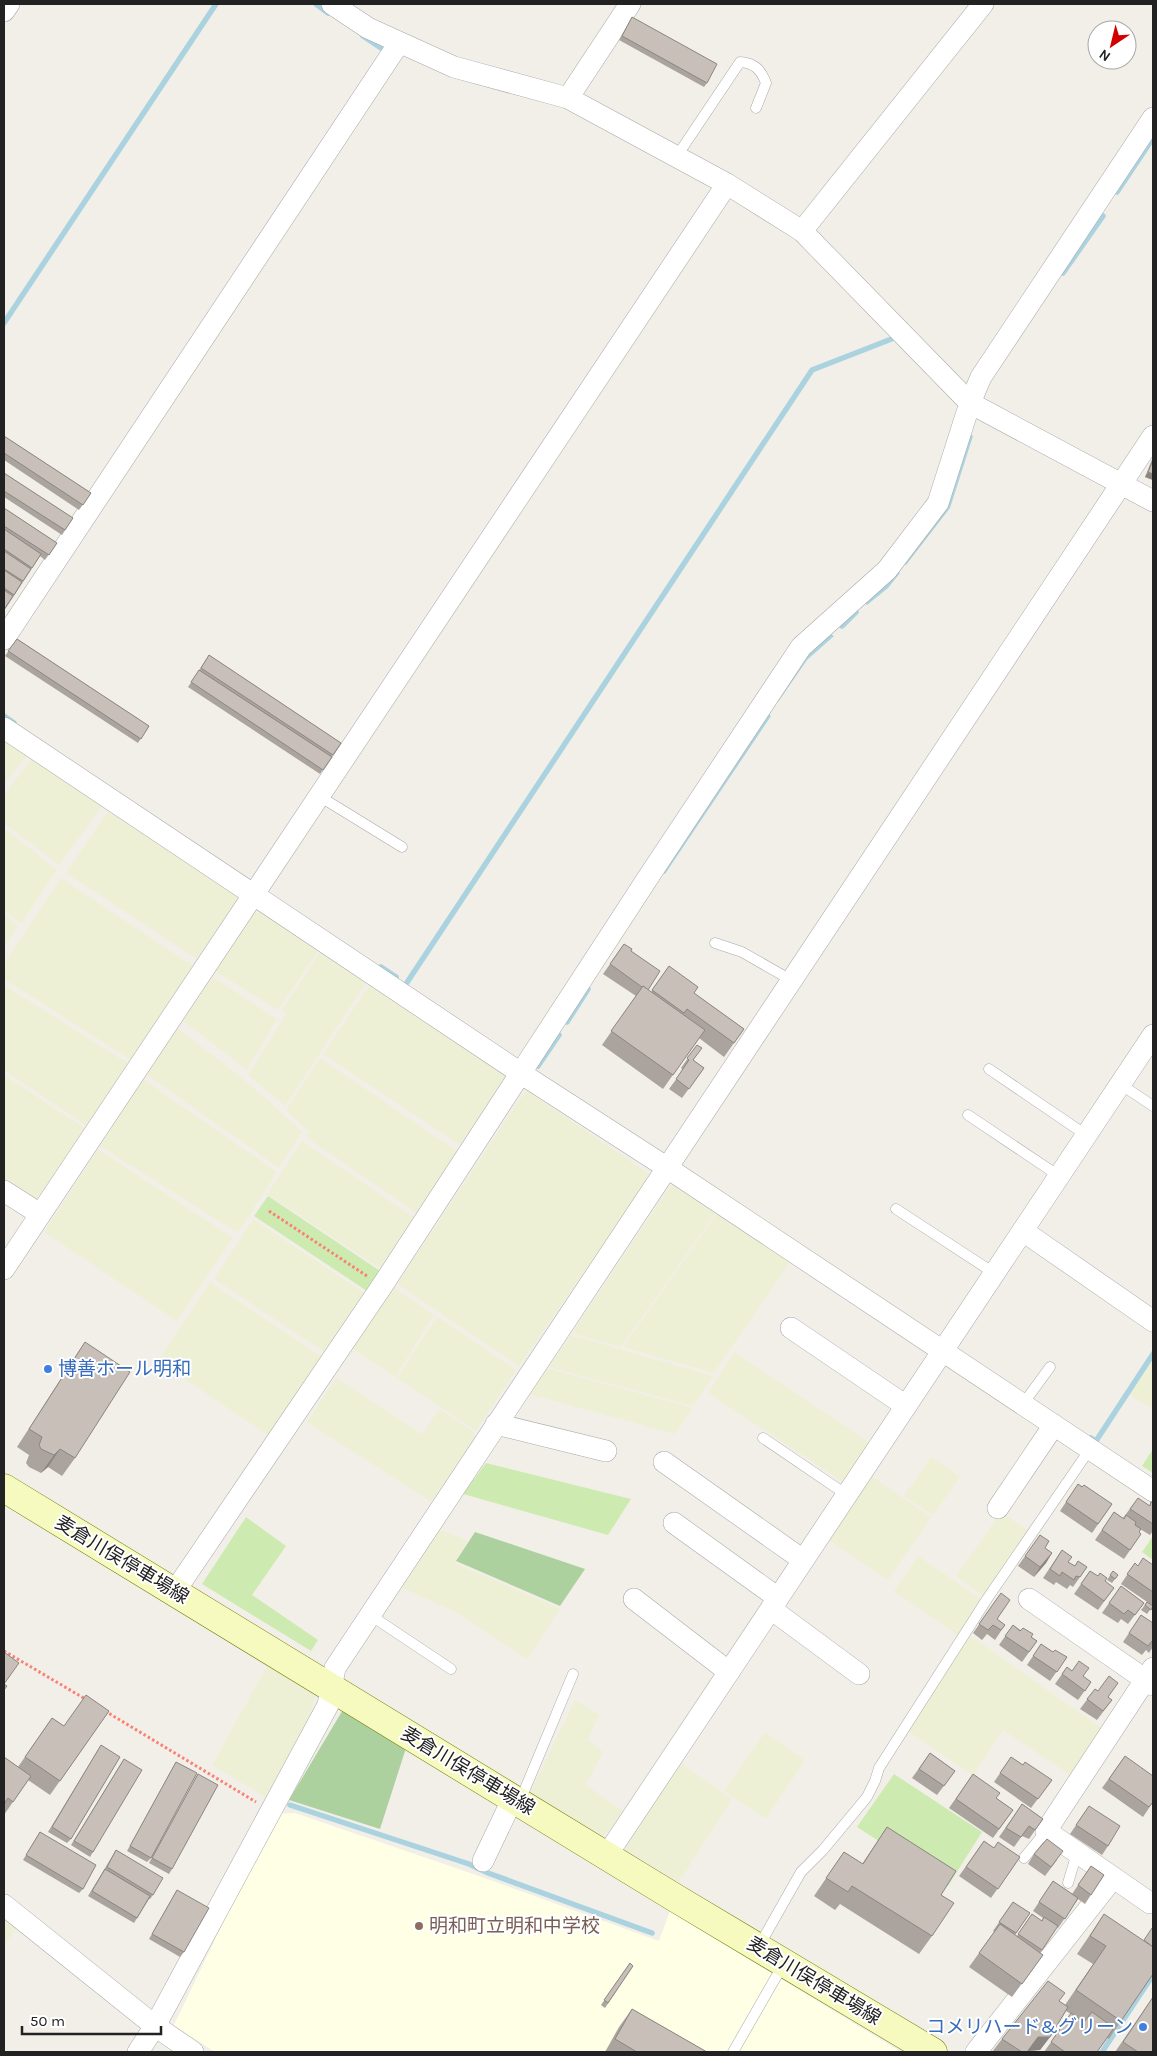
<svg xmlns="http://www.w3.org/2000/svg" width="1157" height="2056" viewBox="0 0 1157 2056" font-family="Karla,'Noto Sans JP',sans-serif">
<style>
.education{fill:#ffffe5}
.farmland{fill:#eef0d5}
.grass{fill:#cdebb0}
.forest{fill:#add19e}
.water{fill:#aad3df}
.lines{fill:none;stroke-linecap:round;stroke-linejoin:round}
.stream{stroke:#aad3df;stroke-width:5.5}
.lane-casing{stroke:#a9a9a9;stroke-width:11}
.street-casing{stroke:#a9a9a9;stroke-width:22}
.secondary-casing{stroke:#707d05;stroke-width:29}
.path{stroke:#fa8072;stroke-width:3;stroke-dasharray:2.5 2.5;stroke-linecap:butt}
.lane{stroke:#fff;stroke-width:10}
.street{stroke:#fff;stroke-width:21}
.secondary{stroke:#f7fabf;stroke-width:28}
.wall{fill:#aba49e}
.shaded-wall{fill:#8b8681}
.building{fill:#c7bfb8;stroke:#8b8681}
.shop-dot{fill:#3f7fe0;stroke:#fff;stroke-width:2}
.education-dot{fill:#8d6e63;stroke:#fff;stroke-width:2}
.labels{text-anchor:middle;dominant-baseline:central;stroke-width:4;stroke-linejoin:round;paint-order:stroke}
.shop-label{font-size:19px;fill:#366cbe;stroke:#fff;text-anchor:start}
.street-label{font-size:19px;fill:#222;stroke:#fff}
.education-label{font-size:19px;fill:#785e54;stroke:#fff;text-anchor:start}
</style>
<rect width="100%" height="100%" fill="#f2efe9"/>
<path class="education" d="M295,1813l184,63 180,65 11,-30 231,141h-686l-41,-27 101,-211z"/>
<g class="farmland">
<path d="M4,738l24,16 -24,30z"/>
<path d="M32,758l71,47 -44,60 -55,-42v-28z"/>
<path d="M108,811l131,86 -42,62 -131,-86z"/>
<path d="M4,828l53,42 -36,54 -17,-14z"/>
<path d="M61,878l132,88 -62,94 -127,-81v-15z"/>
<path d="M262,910l56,41 -40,59 -63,-39 37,-59 5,2z"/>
<path d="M4,914l14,12 -14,21z"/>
<path d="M320,952l46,31 -81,123 -37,-31 38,-61 -4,-4z"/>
<path d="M213,977l64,42 -30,51 -64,-49z"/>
<path d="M371,983l135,90 4,7 -47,67 -140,-93z"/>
<path d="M4,985l125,79 -41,63 -84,-57z"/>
<path d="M177,1028l63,48 39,34 23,22 -23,36 -132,-93z"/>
<path d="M320,1058l140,95 -41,62 -113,-78 3,-5 -23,-22z"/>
<path d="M4,1075l82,54 -45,70 -5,2 -32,-21z"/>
<path d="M143,1079l134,93 -39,61 -138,-87z"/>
<path d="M526,1090l122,83 -2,10 -127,183 -122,-82z"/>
<path d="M302,1141l114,78 -35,50 -114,-75z"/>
<path d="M98,1149l135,89 -56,83 -133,-89z"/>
<path d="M673,1182l44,29 -96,136 -49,-14z"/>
<path d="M718,1212l73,49 -77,112 -91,-26z"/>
<path d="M253,1219l113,75 -40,59 -112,-74z"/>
<path d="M210,1282l112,75 -53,79 -111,-75z"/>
<path d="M393,1287l41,28 -39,62 -42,-28z"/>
<path d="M437,1316l79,54 -40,61 -79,-53z"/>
<path d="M571,1335l143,41 -21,30 -144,-39z"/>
<path d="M734,1352l139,93 -27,39 -138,-91z"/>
<path d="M1153,1360v49l-24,-15z"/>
<path d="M546,1368l147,40 -18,26 -146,-40z"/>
<path d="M336,1378l86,56 17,-25 36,24 -1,6 -43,63 -124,-80z"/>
<path d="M931,1457l29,20 -27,38 -29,-19z"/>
<path d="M871,1476l60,41 -43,63 -61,-41z"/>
<path d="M1001,1512l31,21 -46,65 -30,-22z"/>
<path d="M439,1530l29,10 -13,23 105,46 -33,50 -70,-46 -56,-26z"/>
<path d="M918,1556l66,45 -25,35 -65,-45z"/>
<path d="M969,1635l134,94 -31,47 -69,-46 -30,46 -68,-47z"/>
<path d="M269,1663l47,30 -9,33 -42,71 -53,-32z"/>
<path d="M575,1700l24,15 -11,25 15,12 -17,33 37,26 -9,15 -12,11 -73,-42z"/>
<path d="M765,1732l40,28 -39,59 -42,-28z"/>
<path d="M679,1762l53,37 -53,83 -53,-32v-8z"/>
<path d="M4,1914l15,11 -15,21z"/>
</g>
<g class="grass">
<path d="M268,1196l112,75 -13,20 -113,-75z"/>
<path d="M1153,1449v24l-11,-7z"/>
<path d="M486,1463l145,36 -23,36 -145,-41z"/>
<path d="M246,1517l40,29 -34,49 66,45 -7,11 -109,-67z"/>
<path d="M1153,1536v24l-11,-8z"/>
<path d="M894,1774l88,58 -34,54 -91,-59z"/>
</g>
<g class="forest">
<path d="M475,1532l110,37 -25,37 -104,-45z"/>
<path d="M344,1708l62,40 -26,81 -91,-29z"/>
</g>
<g class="water">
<path d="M970,434l3,2 -23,72 -44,57 -3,-2z"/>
<path d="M897,571l3,2 -12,15 -21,17 -3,-3z"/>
<path d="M829,633l5,3 -27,24 -29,42 -4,-3 31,-44z"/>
<path d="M768,713l3,3 -106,158 -5,-4z"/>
</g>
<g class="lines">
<g class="stream">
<path d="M316,4l12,9"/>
<path d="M363,36l18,12"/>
<path d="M1117,192l36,-54"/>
<path d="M1063,273l40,-57"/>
<path d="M4,323l212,-319"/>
<path d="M842,626l14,-14"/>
<path d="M4,716l10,7"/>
<path d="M381,967l15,10"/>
<path d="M406,984l406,-614 82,-32"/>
<path d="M567,1022l21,-33"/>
<path d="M538,1066l21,-31"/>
<path d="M1091,1438l5,3 57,-87"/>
<path d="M290,1805l179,59 19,9 164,60"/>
<path d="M1102,2052l51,-77"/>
</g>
<g class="lane-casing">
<g id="lane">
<path d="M677,156l63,-94c15,1 21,8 26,21l-10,25"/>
<path d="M319,796l83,51"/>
<path d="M715,943l27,9 49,28"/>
<path d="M989,1069l97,66"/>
<path d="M1120,1084l33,22"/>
<path d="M968,1115l91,61"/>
<path d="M896,1209l98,64"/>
<path d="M1023,1404l27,-37"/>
<path d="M763,1438l84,57"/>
<path d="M370,1615l81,54"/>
<path d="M520,1801l53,-127"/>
<path d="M1024,1858l22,-27"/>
<path d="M1068,1883l9,-30"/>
<path d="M759,1946l42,-74 22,-22 44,-53 8,-16 4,-13 108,-169 103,-150"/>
<path d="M733,2052l51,-89"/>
</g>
</g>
<g class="street-casing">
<g id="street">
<path d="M332,4l36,24 86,39 114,31 159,86 75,47 168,172 183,98"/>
<path d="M4,11l5,-7"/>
<path d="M568,98l62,-94"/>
<path d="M802,231l181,-227"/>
<path d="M4,639l395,-596"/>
<path d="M4,728l518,346 144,93 487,324"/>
<path d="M4,1191l36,23"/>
<path d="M1023,1231l130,90"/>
<path d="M4,1269l723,-1085"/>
<path d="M791,1328l115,78"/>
<path d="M496,1424l110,27"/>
<path d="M664,1462l139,98"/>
<path d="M998,1508l56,-83"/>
<path d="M674,1523l104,75"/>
<path d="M175,1591l207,-305 269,-413 150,-226 86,-77 51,-67 32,-100 11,-26 172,-259"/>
<path d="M634,1599l95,73"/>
<path d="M1029,1599l124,86"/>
<path d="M771,1609l88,65"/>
<path d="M607,1855l546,-820"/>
<path d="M483,1861l30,-63"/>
<path d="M1150,1903l-104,-72 107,-163"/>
<path d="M4,1905l151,121 38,26"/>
<path d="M138,2052l17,-26 173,-321 7,-37 818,-1232"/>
<path d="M976,2052l137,-174"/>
</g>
</g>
<g class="secondary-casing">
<path id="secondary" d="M4,1488l673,411 256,153"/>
</g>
<g class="path">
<path d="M269,1211l98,65"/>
<path d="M4,1651l83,49"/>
<path d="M105,1711l151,91"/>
</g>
<use href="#lane" class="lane"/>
<use href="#street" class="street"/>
<use href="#secondary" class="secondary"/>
</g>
<g class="wall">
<path d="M632,17l75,66 -3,4 -85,-47z"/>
<path d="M4,436l87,57 -12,17 -75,-50z"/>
<path d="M1153,457v23l-8,-3z"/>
<path d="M4,473l69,45 -11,17 -58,-38z"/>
<path d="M4,508l53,35 -12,17 -5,-4 -36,55z"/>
<path d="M17,639l132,87 -11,17 -133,-87z"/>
<path d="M209,655l132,88 -21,31 -132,-87z"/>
<path d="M624,944l7,7 17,39 3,2 18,-26 25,27 50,36 -20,28 -25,-19 -36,51 -61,-44 34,-49 -33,-22z"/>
<path d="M697,1045l-4,15 11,8 -22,30 -13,-9 14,-19 -2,-2z"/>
<path d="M85,1342l-10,116 -13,18 -14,-9 -7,6 -12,-6 -3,-4 3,-8 -12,-8 56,-87z"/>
<path d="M1078,1484l34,20 -20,29 -32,-22z"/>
<path d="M1138,1498l11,8 2,-4 2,1v28l-3,4 -10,-6 -1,3 2,2 -17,25 -29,-19 19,-28 9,6z"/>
<path d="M1040,1535l5,13 7,5 -6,10 -12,14 -16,-11z"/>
<path d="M1062,1550l6,12 7,4 12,1 -14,20 -3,-2 -3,4 -11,-7 -2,3 -11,-7z"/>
<path d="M1135,1563l3,3 15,-1v41l-32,-22z"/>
<path d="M1090,1571l24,17 -16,22 -24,-16z"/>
<path d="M1113,1571l5,4 -6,8 -5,-3z"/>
<path d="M1121,1586l23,17 -16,21 -7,-5 -3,4 -16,-10z"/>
<path d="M1001,1593l-4,26 8,6 -10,15 -8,-6 -5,6 -9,-7z"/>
<path d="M1147,1602l6,4 -6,8 -6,-4z"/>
<path d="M1141,1615l12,12v20l-4,6 -3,-3 -4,5 -19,-13z"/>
<path d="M1013,1625l24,16 -15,21 -23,-17z"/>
<path d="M1041,1644l12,8 14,5 -17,24 -23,-16z"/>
<path d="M1067,1667l5,4 11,5 8,6 -13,18 -23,-16z"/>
<path d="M1095,1689l17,11 -15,20 -17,-11z"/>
<path d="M109,1711l-59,84 -22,-15 -24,35v-58l14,10 34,-49 12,8z"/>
<path d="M101,1745l-30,94 -4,4 -19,-11z"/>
<path d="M930,1753l25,18 -18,24 -25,-17z"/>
<path d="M1125,1756l28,46 -10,15 -41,-29z"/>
<path d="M1011,1757l12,8 29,15 -21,28 -37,-26z"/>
<path d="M124,1759l-31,93 -3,5 -19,-12z"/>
<path d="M176,1762l-25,96 -4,4 -20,-11z"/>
<path d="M198,1774l-26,95 -3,5 -20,-11z"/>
<path d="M973,1774l23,24 17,12 -20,28 -44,-30z"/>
<path d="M1022,1804l21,15 -14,20 -7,-3 -8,11 -15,-10z"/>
<path d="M1089,1806l19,40 -6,9 -32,-21z"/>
<path d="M887,1827l54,68 -9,41 -13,18 -79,-50 -5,6 -21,-14 30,-44 18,12z"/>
<path d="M40,1832l43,57 -4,4 -56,-33z"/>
<path d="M984,1841l10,7 26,9 -29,41 -32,-22z"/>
<path d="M116,1850l37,45 -3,4h-1l-15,24 -46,-27z"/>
<path d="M1034,1854l23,6 -12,16 -17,-12z"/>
<path d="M1091,1866l13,9 -19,29 -7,-5 -20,29 -1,-1 -17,26 3,2 -31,42 -43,-30 25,-35 -1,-1 20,-29 17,11 -15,22 2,1 15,-22 9,7 2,-3 -10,-7 20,-30 19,13z"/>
<path d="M177,1890l7,62 -4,5 -31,-18z"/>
<path d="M1104,1914l17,107 -12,18 -2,-1 -10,14h-53l27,-38 -5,-3 -16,26 -10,13 -12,1 -1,1h-35l10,-13 57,-38 6,4 28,-41 -16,-10z"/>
<path d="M630,1963l3,3 -28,42 -4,-3z"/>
<path d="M1153,1997v55h-38z"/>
<path d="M632,2009l75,43h-102l14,-25z"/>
</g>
<g class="shaded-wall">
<path d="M1148,472l5,2v6l-8,-3z"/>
<path d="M60,1449l-12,18 -7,6 13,-18z"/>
<path d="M1052,1553l-6,10 -12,14 6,-10z"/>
<path d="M1038,2037h12l-10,13 -12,1z"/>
</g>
<g class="building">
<path d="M632,17l85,47 -10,19 -85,-47z"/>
<path d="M4,436l87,57 -8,12 -79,-52z"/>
<path d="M1153,460v14l-5,-2z"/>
<path d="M4,473l69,45 -8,12 -61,-39z"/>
<path d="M4,508l53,35 -8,12 -45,-29z"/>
<path d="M4,529l37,25 -9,14 -28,-19z"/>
<path d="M4,551l27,18 -8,12 -19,-12z"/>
<path d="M4,570l18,12 -8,13 -10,-7z"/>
<path d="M4,590l9,6 -8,12h-1z"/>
<path d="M17,639l132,87 -8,13 -133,-88z"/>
<path d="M209,655l132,88 -8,12 -132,-87z"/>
<path d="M199,670l133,87 -9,13 -132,-88z"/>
<path d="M624,944l8,5 -1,2 29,20 -12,19 -5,-4 -1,1 -32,-23z"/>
<path d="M669,966l29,21 -4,6 50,36 -10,14 -47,-34 -3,4 -32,-23z"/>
<path d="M643,986l62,44 -32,45 -62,-44z"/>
<path d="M697,1045l5,3 -9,12 11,8 -15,21 -13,-10 13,-19 -2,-2z"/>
<path d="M85,1342l45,30 -55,86 -15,-9 -6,6 -13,-6 -2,-4 3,-8 -13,-8z"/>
<path d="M1078,1484l4,3 2,-2 28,19 -14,20 -32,-22z"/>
<path d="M1138,1498l12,8 1,-4 2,1v21l-23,-15z"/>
<path d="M1114,1512l10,7 2,-4 10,7 -1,3 6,4 -2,3 2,2 -11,16 -28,-20z"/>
<path d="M1040,1535l9,6 -4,7 7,5 -12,14 -15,-11z"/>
<path d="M1062,1550l10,7 -4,5 7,4 3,-5 9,6 -7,10 -4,-1 -2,4 -12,-8 -2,4 -10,-7z"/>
<path d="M1143,1558l10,7v27l-26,-18 8,-11 3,3z"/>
<path d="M1090,1571l8,5 2,-3 7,5 -2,3 9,7 -10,13 -23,-17z"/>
<path d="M1113,1571l5,4 -3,4 -5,-4z"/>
<path d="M1121,1586l23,17 -9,12 -7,-5 -4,4 -15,-11z"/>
<path d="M1001,1593l9,7 -13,19 8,6 -4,5 -8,-5 -5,5 -9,-6z"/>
<path d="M1147,1602l6,4 -2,4 -6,-5z"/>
<path d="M1141,1615l12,8 -1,3 1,1v15l-1,-1 -4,5 -19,-13z"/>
<path d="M1013,1625l7,6 3,-3 10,6 -2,3 6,4 -8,11 -24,-16z"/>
<path d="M1041,1644l12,8 2,-2 12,7 -10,15 -24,-16z"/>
<path d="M4,1652l15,11 -15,21 3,2 -3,4z"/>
<path d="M1079,1661l10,7 -6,8 8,6 -6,9 -23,-17 5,-7 5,4z"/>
<path d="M1109,1676l9,7 -10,14 4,3 -9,11 -16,-12 8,-10 3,2z"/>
<path d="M86,1695l23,16 -49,70 -35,-24 27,-39 12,8z"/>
<path d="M101,1745l19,12 -49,82 -19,-12z"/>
<path d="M930,1753l25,18 -11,15 -25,-17z"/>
<path d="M1125,1756l28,20v26l-4,5 -40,-28z"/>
<path d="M4,1757l27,19 -18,26 -5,-4 -4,6z"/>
<path d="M1011,1757l12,8 2,-3 27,18 -14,19 -38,-26z"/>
<path d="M124,1759l18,11 -49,82 -19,-11z"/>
<path d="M176,1762l21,11 -46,85 -21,-12z"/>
<path d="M198,1774l20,11 -46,84 -20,-11z"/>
<path d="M973,1774l27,19 -4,5 17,12 -14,19 -43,-30z"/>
<path d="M1022,1804l21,15 -8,11 -6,-4 -8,11 -15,-9z"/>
<path d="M1089,1806l31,20 -12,20 -32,-21z"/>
<path d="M887,1827l69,44 -15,24 13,8 -22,33 -80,-50 -4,6 -22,-14 18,-26 19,12z"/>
<path d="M40,1832l56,33 -13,24 -57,-34z"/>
<path d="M1047,1839l16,12 -12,16 -17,-13z"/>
<path d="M984,1841l10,7 4,-6 22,15 -22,32 -32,-22z"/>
<path d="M116,1850l47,28 -10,17 -46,-28z"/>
<path d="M1091,1866l13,9 -13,20 -13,-10z"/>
<path d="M105,1869l45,27 -13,22 -45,-27z"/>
<path d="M1053,1881l25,17 -13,21 -26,-17z"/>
<path d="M177,1890l32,18 -25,44 -32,-18z"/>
<path d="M1013,1902l17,11 -14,20 -17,-11z"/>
<path d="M1032,1914l10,7 2,-4 14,9 -16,24 -24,-16z"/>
<path d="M1104,1914l49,33v27l-32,47 -45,-31 30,-44 -16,-10z"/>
<path d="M1000,1924l43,31 -21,29 -43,-31z"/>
<path d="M1152,1928h1v19l-9,-7z"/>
<path d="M630,1963l3,3 -25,37 -4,-3z"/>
<path d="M1048,1981l17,12 -6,8 9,6 -18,30h-12l-11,15h-5l-20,-13z"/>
<path d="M1153,1997v55h-15l-15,-10z"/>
<path d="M632,2009l75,43h-70l-22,-13z"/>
<path d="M1092,2012l22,16 -17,24h-32l-14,-10 20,-29 13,9z"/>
</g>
<g class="shop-dot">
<circle cx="48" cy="1369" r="5"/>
<circle cx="1143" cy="2027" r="5"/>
</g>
<circle class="education-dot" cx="419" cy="1926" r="5"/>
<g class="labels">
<g class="shop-label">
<text x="58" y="1369">博善ホール明和</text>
<text x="1133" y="2027" text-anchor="end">コメリハード&amp;グリーン</text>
</g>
<g class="street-label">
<text transform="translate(122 1560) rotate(31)">麦倉川俣停車場線</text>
<text transform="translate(468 1771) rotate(31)">麦倉川俣停車場線</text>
<text transform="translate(814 1981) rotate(31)">麦倉川俣停車場線</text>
</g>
<g class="education-label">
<text x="429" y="1926">明和町立明和中学校</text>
</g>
</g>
<rect width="1157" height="2056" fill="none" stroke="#222222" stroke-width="10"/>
<g transform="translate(1112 45) rotate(215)"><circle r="24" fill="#ffffff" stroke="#a7a7a7"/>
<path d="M0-4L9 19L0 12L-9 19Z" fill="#d40000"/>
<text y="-8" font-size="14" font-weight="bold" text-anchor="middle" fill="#222222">N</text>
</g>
<path d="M22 2026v8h139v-8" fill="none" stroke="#222222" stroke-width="2.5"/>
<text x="30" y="2026" font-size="15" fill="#222222" stroke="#ffffff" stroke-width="4" paint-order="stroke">50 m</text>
</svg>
